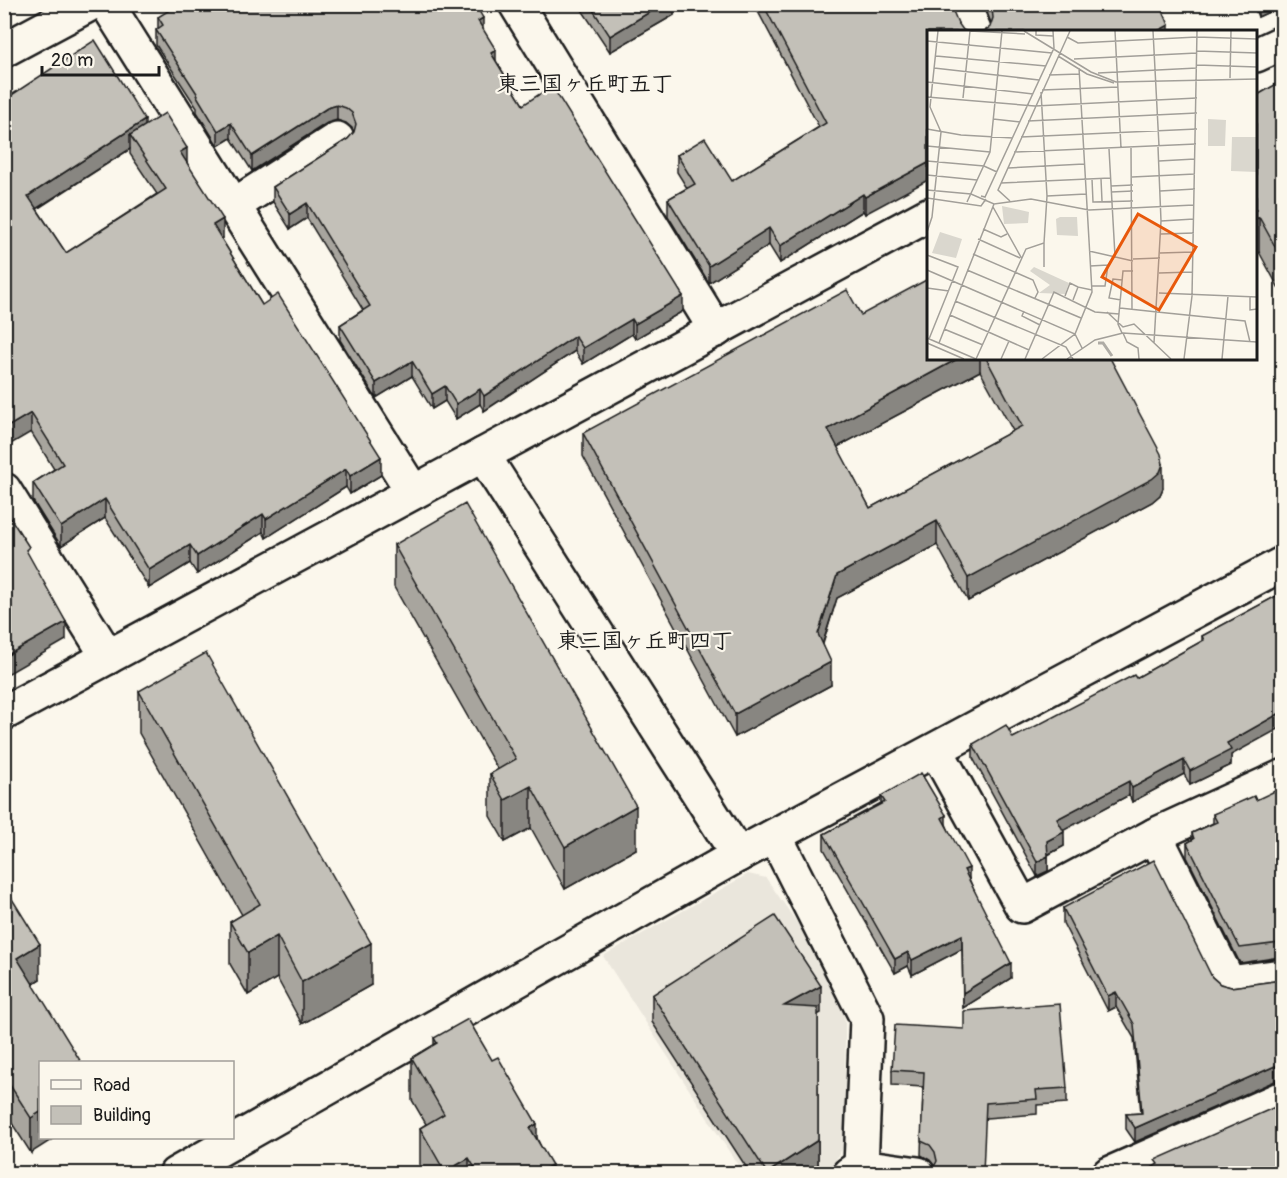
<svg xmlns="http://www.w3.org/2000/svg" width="1287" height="1178" viewBox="0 0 1287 1178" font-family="Pangolin,'Klee One',sans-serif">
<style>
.built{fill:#eae6dc}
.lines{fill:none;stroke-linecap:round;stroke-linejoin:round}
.street-casing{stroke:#1c1c1c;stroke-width:38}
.secondary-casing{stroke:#1c1c1c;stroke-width:38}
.primary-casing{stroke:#1c1c1c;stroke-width:38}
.street{stroke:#fbf7ec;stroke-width:33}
.secondary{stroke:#fbf7ec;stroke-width:33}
.primary{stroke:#fbf7ec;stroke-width:33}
.wall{fill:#a8a59e;stroke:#1c1c1c;stroke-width:1.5;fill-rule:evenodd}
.shaded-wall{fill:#888681;stroke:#1c1c1c;stroke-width:1.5}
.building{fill:#c3c0b8;stroke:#1c1c1c;stroke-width:1.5}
.labels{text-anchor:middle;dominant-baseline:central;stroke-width:4.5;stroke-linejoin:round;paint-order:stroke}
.neighbourhood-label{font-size:22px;font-weight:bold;fill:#1c1c1c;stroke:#fbf7ec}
.inset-river{fill:none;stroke:#afaca5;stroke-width:3}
.inset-road{fill:none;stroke:#a29f99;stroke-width:1.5}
.view{fill:#e8590c;fill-opacity:0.15;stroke:#e8590c;stroke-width:3}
.inset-edge{fill:none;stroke:#1c1c1c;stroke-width:3}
</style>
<rect width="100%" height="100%" fill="#fbf7ec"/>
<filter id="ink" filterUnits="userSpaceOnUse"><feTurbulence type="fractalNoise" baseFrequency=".0167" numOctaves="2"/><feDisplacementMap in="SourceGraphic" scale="12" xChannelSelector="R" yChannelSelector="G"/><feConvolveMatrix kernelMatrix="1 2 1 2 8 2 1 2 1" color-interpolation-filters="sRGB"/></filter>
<g filter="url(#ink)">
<path class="built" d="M748,874l18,4 34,49 41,74 4,20v123l-11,19 -16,10h-75l-140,-217z"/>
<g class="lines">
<g class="street-casing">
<g id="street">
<path d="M107,4l306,488"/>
<path d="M516,4l200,326"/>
<path d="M963,4l12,28"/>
<path d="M233,206l104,-67"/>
<path d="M483,455l255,400"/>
<path d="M4,490l104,167"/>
<path d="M936,750l86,156 133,-71 127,-58"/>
<path d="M1155,835l74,148 53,-7"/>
<path d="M775,836l92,182 -6,148 2,8"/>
<path d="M176,1174l562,-319 544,-291"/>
<path d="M849,1174l12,-8 57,8"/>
<path d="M1109,1174l173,-76"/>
</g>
</g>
<g class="secondary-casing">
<g id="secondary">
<path d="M1256,55l26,-12"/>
<path d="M4,713l924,-498"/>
</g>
</g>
<g class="primary-casing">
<path id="primary" d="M4,50l86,-46"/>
</g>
<use href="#street" class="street"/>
<use href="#secondary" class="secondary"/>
<use href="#primary" class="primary"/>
</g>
<g class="wall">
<path d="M578,4h96v11l-64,37z"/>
<path d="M754,4h196l-85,210 -2,-3 -83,52 -11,-18 -60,38 -41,-67v-17l19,-11 -10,-16v-17l55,26 87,-54z"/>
<path d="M984,4h194l-15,7 6,21 -179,-5 1,-4z"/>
<path d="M1253,4h29v2l-24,11z"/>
<path d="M158,17l325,13 13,31 27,44 160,206 -48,28 -3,-5 -49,30 -8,-13 -91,60 -4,-7 -24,15 -11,-18 -13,8 -20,-33 -36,22 -36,-58v-15l23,-15 -56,-92 -17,11 -17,-27v-15l75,-48 6,-7 -2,-4 -6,-5 -9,-3 -10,3 -75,48 -21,-33 -13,8 -21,-34v-4l-41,-63v-15l2,-2z"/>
<path d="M1282,81v213l-23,-42 -3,2v-158z"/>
<path d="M4,100l141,26 42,37 36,75h-2l41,67 119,170 -31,19 -4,-7 -80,51 -3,-6 -66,42 -7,-11 -41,25 -44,-70 -44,28 -28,-45v-18l21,-14 -23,-37zM130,149v5l27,40 -91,59 -29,-44z"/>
<path d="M861,315l67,43h182l53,130 -3,7 -8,7 -184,99 -31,-56 -100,53 -14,46 8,41 -96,52 -152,-281v-23zM980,371l33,60 -143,77 -33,-61z"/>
<path d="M394,545l242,304 -71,40 -34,-61 -26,14 -15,-26v-42l8,-4 -104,-183z"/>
<path d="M1282,593l-51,162v10l-41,20 -6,-11 -52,28 -3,-7 -66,35 1,16 -16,9v16l-11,5 -64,-118v-14l40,-6 123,-60 66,-37v-5z"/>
<path d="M139,691l232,294 -69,39 -25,-46 -29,17 -18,-31v-42l12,-7 -103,-182z"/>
<path d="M881,796l65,28 65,154 -48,30 -1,-59 -50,26 -4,-9 -13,7 -71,-124v-15l57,-31z"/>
<path d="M1256,800l26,2v156l-2,-1 -40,6 -53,-106v-14l5,-3v-7l21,-10v-9z"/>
<path d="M4,886l36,93 -8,5 -1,169 -27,-42z"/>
<path d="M1063,908l149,69 8,7 11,3 51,-7v100l-7,1 -140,61 -9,-13v-15l15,-1 -7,-75 -18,-31 -8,4 -45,-88z"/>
<path d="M652,995l169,18 -3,1v153l-10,6h-58l-98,-151z"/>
<path d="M964,1029l103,59v15l-30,2v9l-51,4 -54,53 3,-5 -5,-6 -9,-5 2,-68 -31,-2v-15z"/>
<path d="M434,1038l103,100 15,35h-130l-2,-3v-42l6,-4 -14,-24v-42l22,-13z"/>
</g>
<g class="shaded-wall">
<path d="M663,4h11v11l-64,37v-16z"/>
<path d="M1157,4h21l-21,10z"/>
<path d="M1258,4h24v2l-24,11z"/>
<path d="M483,18v15l-5,-12z"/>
<path d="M1169,25v7h-13z"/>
<path d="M496,50v15l-5,-12z"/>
<path d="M337,105v15l-10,3 -75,48v-15l75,-48z"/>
<path d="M145,120v19l-15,-4v14l-102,65v-18z"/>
<path d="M231,123v15l-13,8v-15z"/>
<path d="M187,148v18l-7,-14z"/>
<path d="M928,163v17l-63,34v-17z"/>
<path d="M863,194v17l-83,52v-17z"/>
<path d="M307,203v15l-17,11v-15z"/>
<path d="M1259,217v35l-3,2v-35z"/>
<path d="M223,219v19l-10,5v-18z"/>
<path d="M769,228v17l-60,38v-17z"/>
<path d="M683,296v15l-48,28v-15z"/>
<path d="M632,319v15l-49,30v-16z"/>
<path d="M575,336v15l-91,60v-15z"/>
<path d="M959,358h21v13l-152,81v-23z"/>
<path d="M412,361v15l-36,22v-15z"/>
<path d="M445,386v15l-13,8v-15z"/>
<path d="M480,389v15l-24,15v-15z"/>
<path d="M31,413v19l-27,16v-19z"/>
<path d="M381,457v18l-31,19v-18z"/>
<path d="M1163,464v24l-3,7 -8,7 -184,99v-23z"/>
<path d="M346,469v18l-80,51v-19z"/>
<path d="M105,499v19l-44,28v-19z"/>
<path d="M263,514v18l-66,42v-18z"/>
<path d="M937,521v24l-100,53 -19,60v-24l19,-59z"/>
<path d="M190,545v18l-41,25v-18z"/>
<path d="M66,622v18l-62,36v-19z"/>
<path d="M831,662v23l-96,52v-23z"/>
<path d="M1282,712v15l-51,28v10l-41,20v-14l37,-28z"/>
<path d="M1184,760v14l-52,28v-14z"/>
<path d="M1129,781v14l-72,39v-15z"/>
<path d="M531,786v42l-26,14v-42z"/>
<path d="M636,806v43l-71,40v-42z"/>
<path d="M946,815v15l-4,-12z"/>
<path d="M1064,832v14l-17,9v-14z"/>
<path d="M1048,856v15l-11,5v-14z"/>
<path d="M969,868v14l-5,-12z"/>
<path d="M962,935v14l-50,26v-15z"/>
<path d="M277,936v42l-29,17v-42z"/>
<path d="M371,943v42l-69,39v-42z"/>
<path d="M40,944v35l-23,14v-35z"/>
<path d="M908,952v14l-13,7v-14z"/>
<path d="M1011,963v15l-48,30v-15z"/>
<path d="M821,986v27l-37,19v-26z"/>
<path d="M1116,992v15l-8,4v-15z"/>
<path d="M1275,1066v15l-140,61v-14z"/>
<path d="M40,1112v25h16l-25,16v-35z"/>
<path d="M537,1124v42l-7,-38z"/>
<path d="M818,1140v27l-10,6h-41z"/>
<path d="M469,1158v15h-24v-1z"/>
<path d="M552,1165v8h-16z"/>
</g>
<g class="building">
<path d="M179,4h296l8,14 -5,3 18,29 -5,3 32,52 29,-19 131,210 -48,28 -3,-5 -49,29 -8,-12 -91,60 -4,-7 -24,15 -11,-18 -13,8 -20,-33 -36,22 -36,-58 30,-19 -63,-103 -17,11 -17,-27 75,-48 6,-7 2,-8 -4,-11 -6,-5 -9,-3 -10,3 -75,48 -21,-33 -13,8 -21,-35 1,-1 -42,-65 7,-5 -5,-8z"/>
<path d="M589,4h74l-53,32z"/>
<path d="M763,4h187l8,19 5,7 4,2h-39v131l-63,34 -2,-3 -83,52 -11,-18 -60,38 -41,-67 27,-15 -18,-29 28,-17 27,43 94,-58z"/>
<path d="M991,4h169l9,21 -13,7h-173l7,-5 3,-9 -1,-10z"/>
<path d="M95,40l50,80 -117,76 38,57 100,-64 -36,-54 35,-22 22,35 -7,4 43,67 -10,6 49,80 16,-11 103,163 -31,19 -4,-7 -80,50 -3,-5 -66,42 -7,-11 -41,25 -44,-71 -44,28 -28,-44 30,-19 -32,-51 -27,16v-329z"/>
<path d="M1282,81v178l-23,-42 -3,2v-123z"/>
<path d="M928,279v79h31l-131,71 42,79 152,-82 -36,-68h124l51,96 2,10 -3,8 -8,7 -184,99 -31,-57 -100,54 -19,59 13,28 -96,52 -152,-281 264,-143 14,25z"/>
<path d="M465,504l171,302 -71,41 -34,-61 -26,14 -15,-26 26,-15 -122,-214z"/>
<path d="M4,508l25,39 -3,3 40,72 -62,35z"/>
<path d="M1282,593v119l-55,31 4,7 -41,21 -6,-11 -52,28 -3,-7 -72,38 7,13 -17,9 1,15 -11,6 -64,-118 33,-19 7,13 121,-63 2,3 68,-38 -2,-4z"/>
<path d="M206,653l165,290 -69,39 -25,-46 -29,17 -18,-31 30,-18 -121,-213z"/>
<path d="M921,773l25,42 -4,3 27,50 -5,2 47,93 -48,30 -1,-58 -50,25 -4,-8 -13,7 -71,-125 61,-32 -4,-6z"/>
<path d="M1277,790l5,12v141h-2l-40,5 -53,-105 7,-4 -2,-6 25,-11 -4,-8 41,-18 2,4z"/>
<path d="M1154,860l58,117 8,7 11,3 51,-7v85l-7,1 -140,62 -9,-14 16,-1 -8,-89 -18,-32 -8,4 -45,-88z"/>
<path d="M4,886l36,58 -23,14 64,104h-41v50l-9,6 -27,-42z"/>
<path d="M775,916l46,70 -37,20 34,2v132l-51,33 -115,-178z"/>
<path d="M1060,1004l7,84 -31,2 1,9 -51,4 -3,70h-54l3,-2 5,-10 -2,-9 -5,-7 -9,-4 3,-69 -32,-2 3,-45 69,4v-18z"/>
<path d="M468,1019l24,41 6,-3 39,67 -7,4 22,37 -16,8h-58l-9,-15 -24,14 -25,-44 24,-14 -32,-56 25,-15 -3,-5z"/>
<path d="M1282,1104v69h-138l14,-9 -3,-4z"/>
</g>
</g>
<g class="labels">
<g class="neighbourhood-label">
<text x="585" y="84">東三国ヶ丘町五丁</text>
<text x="645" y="641">東三国ヶ丘町四丁</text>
</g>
</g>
<g transform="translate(927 30)">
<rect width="330" height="330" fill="#fbf7ec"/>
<path d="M107,237l35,16 -4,11 -26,-1 11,-8 -20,-14z" fill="#dad7ce"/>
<path d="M281,89l18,1 -1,26h-17zM305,107h25v35l-26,-1zM75,176l27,6 -1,11 -24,1zM133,187h17l1,19 -21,-1 -1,-16zM13,202l22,7 -6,19 -24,-5z" fill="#dad7ce"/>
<path class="inset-river" d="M171,313h5l9,13"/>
<path class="inset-road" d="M43,1l55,3M97,1l67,41 25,10 141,-3M109,1v4l17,1M188,1l6,117M226,1l6,115M140,7l11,6 119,-6 60,2M0,11l125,12M270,21l60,2M9,26l110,10M131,26l29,18 27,9M147,29l123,-6M270,35l60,2M7,38l105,12M171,43l99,-5M122,45l31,-1M303,48l1,-47M0,52l106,12M115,60l76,-3M0,67l108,9 162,-8M36,68l7,-67M66,89l27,3M101,91l169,-8M0,99l34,6 52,3M94,107l176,-8M0,116l63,6M204,118l1,161M87,122l182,-8M0,131l57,5 13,6M232,131l36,-2M81,138l76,-4M0,145l50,5M205,147l63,-3M165,149l1,23 40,-1M174,149l1,22M74,153l109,-5M184,156l22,-1M0,160l44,4 23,10 37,-5 58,11 105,-5M233,161l35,-2M184,162l22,-1M54,166l4,1 69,-149 -1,-17M120,166l39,-2M0,168l54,8 5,-7M83,171l-12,-11 72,-159M40,172l23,-50 12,-121M66,177l29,52M234,191l33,-2M56,199l18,8 6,-3M0,202l5,-15 9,-85 -11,-25 8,-76M234,204l33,-1M51,209l42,19M162,221l44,10M233,223l33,-1M46,224l60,26 5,12 -3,6M0,225l31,12 -29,72M206,229l27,-1M163,236l18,-1M117,237v-24M0,240l148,64 7,14M40,240l114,48M232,243l33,-1M164,256h14l3,-21 7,-9 -6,-107M0,258l22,3M232,263l98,4M138,266l5,-13 8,4M323,267v13l7,-1M146,270l5,-13 14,3M194,270l-12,-2 4,-19 9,1M28,271l111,46 7,12M193,278l37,4M97,281l-2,5 18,9M180,282l16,15 11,-3 37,35M230,282l88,9 5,21M23,285l79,35M17,299l39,16M195,303l-4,-9 5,-53h10M196,303l4,9 11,6 1,11M0,308l49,21M0,313l37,16M12,313l55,-139M227,313l7,-122 -3,-74M49,329l50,-110 18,-6 3,-47 -6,-104M74,329l8,-18M98,329l29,-67 41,20 24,2M115,329l33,-25 17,-42 -13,-224M140,329l28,-19 28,-7 134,9M257,329l8,-63 5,-265M295,329l6,-63"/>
<path class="view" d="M211,184l58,33 -37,63 -57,-33z"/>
<rect width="330" height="330" class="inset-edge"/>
</g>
<rect width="1287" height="1178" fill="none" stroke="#fbf7ec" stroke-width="24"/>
<rect x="12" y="12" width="1263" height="1154" fill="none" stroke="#1c1c1c" stroke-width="2" filter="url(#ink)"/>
<rect x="39" y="1061" width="195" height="78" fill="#fbf7ec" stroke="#a29f99" stroke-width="1.5"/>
<rect x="51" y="1080" width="30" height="9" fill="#fbf7ec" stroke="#a29f99" stroke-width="1.5"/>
<text x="93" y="1091" font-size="18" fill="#1c1c1c">Road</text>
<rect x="51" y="1106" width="30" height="18" fill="#c3c0b8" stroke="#a29f99" stroke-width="1.5"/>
<text x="93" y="1121" font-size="18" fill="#1c1c1c">Building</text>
<path d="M42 66v9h117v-9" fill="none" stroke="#1c1c1c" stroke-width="3"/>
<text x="51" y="66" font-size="18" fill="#1c1c1c" stroke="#fbf7ec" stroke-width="4.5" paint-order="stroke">20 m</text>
</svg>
